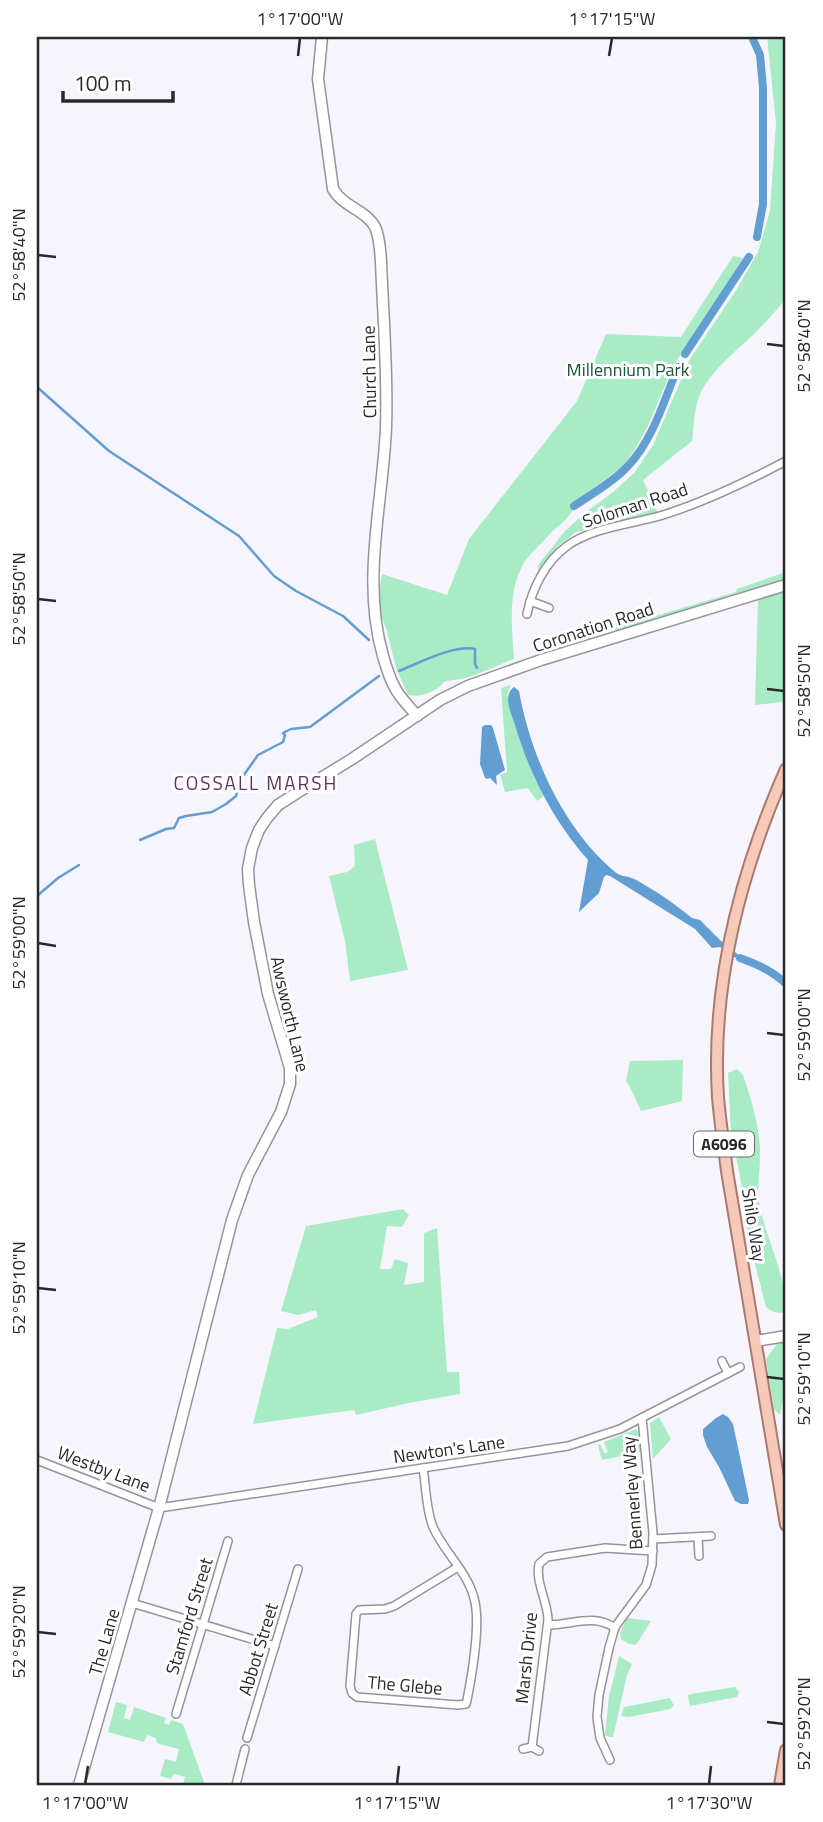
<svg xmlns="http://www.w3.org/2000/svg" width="823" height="1822" viewBox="0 0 823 1822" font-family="'Titillium Web',sans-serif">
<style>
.green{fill:#a9ebc4}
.water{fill:#629ed1}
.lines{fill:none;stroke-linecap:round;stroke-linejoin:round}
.stream{stroke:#629ed1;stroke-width:2.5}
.canal{stroke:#629ed1;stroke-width:8}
.street-casing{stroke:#95949c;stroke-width:10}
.secondary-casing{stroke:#95949c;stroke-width:13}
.primary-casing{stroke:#aa7a6b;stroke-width:14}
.street{stroke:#fff;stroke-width:7}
.secondary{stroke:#fff;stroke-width:10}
.primary{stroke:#f6c9bb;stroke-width:10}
.ticks{fill:none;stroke:#29292c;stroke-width:2.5}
.labels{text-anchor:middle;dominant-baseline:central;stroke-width:6;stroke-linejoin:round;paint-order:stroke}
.shield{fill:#fff;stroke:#69696b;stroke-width:2}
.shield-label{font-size:16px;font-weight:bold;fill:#29292c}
.park-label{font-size:18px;fill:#185235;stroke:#fff}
.street-label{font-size:18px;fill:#29292c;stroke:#fff}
.neighbourhood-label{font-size:19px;letter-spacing:2px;fill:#603164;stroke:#fff}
.neatline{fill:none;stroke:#29292c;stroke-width:2.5}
.ticks-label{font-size:18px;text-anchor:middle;fill:#29292c}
</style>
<rect width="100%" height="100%" fill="#f6f5fd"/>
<g class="green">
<path d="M767,37h19v261c-8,11 -19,23 -29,33 -20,20 -43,36 -56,61 -7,15 -7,33 -9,49l-49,39 15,33 -82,19 -19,15 -19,24v-6l27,-34 20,-18 28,-21 22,-20 18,-27 37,-86 47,-70 21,-37 12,-41 6,-88z"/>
<path d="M733,256l10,2 -34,56 -29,41 -11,21 -21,50 -14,25 -10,14 -48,37c-4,16 -16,21 -27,33 -8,9 -19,18 -25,28 -17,28 -12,66 -10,96 -16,6 -32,14 -48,19 -8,2 -13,1 -22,4 -7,10 -25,16 -36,13l-12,-27 -9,-37 -7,-18 -2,-15 4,-24 65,21 22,-56 108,-138 29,-67 75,3z"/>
<path d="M786,572v8l-170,51 -1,-3 121,-36 1,-3z"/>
<path d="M786,591v107l-4,4 -27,3 3,-107z"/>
<path d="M511,685l-4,10 12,44 16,40 9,17 -7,5 -9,-13 -23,4 -5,-17 7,-3 -6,-84z"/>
<path d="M375,839l33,131 -58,11 -5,-40 -16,-65 18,-4 8,-6 -1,-21z"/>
<path d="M683,1060l-1,41 -41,10 -11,-24 -4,-6 4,-20z"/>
<path d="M737,1069l6,6c8,24 16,49 17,74 1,19 -4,39 0,59 8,35 26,67 26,104 -8,2 -14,0 -20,-5l-17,-67 -9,-64 -9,-43 -3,-60z"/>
<path d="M403,1209l6,6 -7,12 -15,-1 -7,43h11l4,-10 13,4 -4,22 20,-3v-49l13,-5 10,144h12l1,22 -51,9 -53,12 -2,-5 -101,14 24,-96 11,1 30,-12 -2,-7 -18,5 -17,-4 25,-85z"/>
<path d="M786,1341v42l-6,32 -6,-6 -8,-50 11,-15z"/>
<path d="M659,1417l12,22 -18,20 -3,-36z"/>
<path d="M636,1429l3,4 2,19 -39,8 -4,-15 2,-1 5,10 3,-2 -4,-10z"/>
<path d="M627,1618l24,3 -15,24 -7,-1 -8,-5 -1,-6z"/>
<path d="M619,1656l13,8 -5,11 -14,62h-3l-5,-2 4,-38z"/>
<path d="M735,1687l4,5 -2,5 -47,9 -2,-11 3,-1z"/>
<path d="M670,1698l4,8 -4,3 -41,8 -8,-1 3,-9z"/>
<path d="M116,1702l11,3 -3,13 6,2 4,-13 32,11 -2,5 5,2 2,-5 12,4 22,61h-22l2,-8 -11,-3 -3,5 -11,-3 5,-17 11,3 3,-13 -20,-5 -3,-3v-3l-9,-3 -3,7 -36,-10z"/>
</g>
<g class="water">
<path d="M514,687l5,4c12,66 44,137 96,181 5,4 9,4 14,5 7,2 14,7 19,10 16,9 30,20 44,31l8,2 21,21 19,15 -1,4 -19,-13 -8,1 -17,-19 -85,-53 -4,-1 -2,2 -5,16 -20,19 9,-52c-35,-39 -60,-89 -74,-138 -4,-12 -11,-27 0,-35z"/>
<path d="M485,725h6l2,3 12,42 -9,6 1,9 -7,-7 -3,1 -2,-1 -5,-14 2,-37z"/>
<path d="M723,1414l5,3 5,7 16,76 -1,4h-7l-6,-3 -16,-34 -12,-20 -4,-12v-6l13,-11z"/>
</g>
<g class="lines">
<g class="stream">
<path d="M37,387l72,64 130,85 35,40 22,15 47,25 26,24"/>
<path d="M399,671c20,-8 56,-27 76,-22v15l2,4"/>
<path d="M140,840l26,-11 8,-1 5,-10 7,-2 26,-4 14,-8 10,-8 5,-17 17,-24 25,-13 2,-7 -2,-2 8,-4 19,-2 69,-51"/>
<path d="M37,896l21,-18 21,-13"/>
</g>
<g class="canal">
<path d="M752,37l8,18 3,33v116l-6,33"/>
<path d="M685,354l64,-97"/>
<path d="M574,506c18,-12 39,-24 54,-40 25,-26 36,-66 50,-99"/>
<path d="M740,958c17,6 33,13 46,26"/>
</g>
<g class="street-casing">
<g id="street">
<path d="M530,601l19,7"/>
<path d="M527,614c5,-25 18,-52 40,-68 26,-19 66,-22 96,-31 41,-13 85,-34 123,-54"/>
<path d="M722,1361l6,12"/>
<path d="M37,1460l122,48 409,-62 52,-17 120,-62"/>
<path d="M423,1468c3,19 3,42 10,59 11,25 34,44 41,71 7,24 -2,77 -7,102l-1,4 -8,1 -101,-8 -5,-4 -2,-7 6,-72 3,-4 26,-1 9,-3 64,-39"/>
<path d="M698,1537l1,19"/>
<path d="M653,1539l58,-3"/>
<path d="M132,1603l143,43"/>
<path d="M548,1625c23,0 46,-12 67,3"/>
<path d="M176,1714l52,-173"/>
<path d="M247,1738l51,-169"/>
<path d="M532,1747l16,-127c0,-18 -13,-38 -9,-56l8,-7 58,-9 48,3"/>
<path d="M523,1749l9,-2 7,4"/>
<path d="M610,1760l-10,-22 -3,-21 2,-22 10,-47 6,-21 31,-42 6,-20 1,-32 -11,-115"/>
<path d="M236,1785l9,-36"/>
</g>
</g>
<g class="secondary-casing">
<g id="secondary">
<path d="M322,37l-4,42 15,110c10,18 33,21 42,38 5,11 5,23 6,34 2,55 7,111 5,166 -3,76 -25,153 -3,229 3,10 6,21 11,30 5,11 15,20 23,30"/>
<path d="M756,1341l30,-5"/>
<path d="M79,1785l80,-277 73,-288 16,-45 33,-63 9,-28v-16l-22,-74 -14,-72 -5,-37 -1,-16 4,-21 7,-18 8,-12 11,-13 25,-16 49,-30 88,-59 28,-14 73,-26 245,-75"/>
</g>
</g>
<g class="primary-casing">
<g id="primary">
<path d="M786,769c-45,102 -75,215 -68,328 2,25 6,50 9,74l59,354"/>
<path d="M780,1785l6,-35"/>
</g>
</g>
<use href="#street" class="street"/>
<use href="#secondary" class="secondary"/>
<use href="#primary" class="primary"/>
</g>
<path class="ticks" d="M298,56l2,-18M609,56l3,-18M38,255l18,2M767,344l17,2M38,599l18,2M767,689l17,2M38,943l18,3M767,1033l17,2M38,1288l18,2M767,1377l17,2M38,1632l18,2M767,1722l17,2M85,1784l3,-18M397,1784l2,-18M709,1784l2,-18"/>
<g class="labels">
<rect class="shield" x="694" y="1131.5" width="60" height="25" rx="5"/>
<g class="shield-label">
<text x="724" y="1144">A6096</text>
</g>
<g class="park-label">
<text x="628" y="369">Millennium Park</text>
</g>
<g class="street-label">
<text transform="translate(369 372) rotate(-91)">Church Lane</text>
<text transform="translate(635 505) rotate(-18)">Soloman Road</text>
<text transform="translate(593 627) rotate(-18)">Coronation Road</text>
<text transform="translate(290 1014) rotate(77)">Awsworth Lane</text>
<text transform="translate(754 1225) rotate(81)">Shilo Way</text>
<text transform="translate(449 1449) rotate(-8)">Newton's Lane</text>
<text transform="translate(104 1469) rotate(21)">Westby Lane</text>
<text transform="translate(632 1493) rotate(-94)">Bennerley Way</text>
<text transform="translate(189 1616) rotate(-73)">Stamford Street</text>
<text transform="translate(104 1642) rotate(-74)">The Lane</text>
<text transform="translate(258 1649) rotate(-73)">Abbot Street</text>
<text transform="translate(526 1658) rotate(-84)">Marsh Drive</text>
<text transform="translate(405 1685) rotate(5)">The Glebe</text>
</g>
<g class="neighbourhood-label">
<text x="256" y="782">COSSALL MARSH</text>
</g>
</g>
<rect width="823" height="1822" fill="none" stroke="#ffffff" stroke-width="77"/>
<path d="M63 91v10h110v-10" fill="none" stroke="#29292c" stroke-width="3.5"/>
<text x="74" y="91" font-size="21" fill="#29292c" stroke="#ffffff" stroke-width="5" paint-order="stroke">100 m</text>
<rect x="38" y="38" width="746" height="1746" class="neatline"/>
<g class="ticks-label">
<text x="300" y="25">1°17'00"W</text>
<text x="612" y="25">1°17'15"W</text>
<text transform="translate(19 255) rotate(-90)" y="6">52°58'40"N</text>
<text transform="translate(804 346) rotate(-90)" y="6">52°58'40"N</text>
<text transform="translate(19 599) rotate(-90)" y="6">52°58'50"N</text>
<text transform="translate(804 691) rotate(-90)" y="6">52°58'50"N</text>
<text transform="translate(19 943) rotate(-90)" y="6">52°59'00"N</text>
<text transform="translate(804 1035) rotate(-90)" y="6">52°59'00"N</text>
<text transform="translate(19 1288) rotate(-90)" y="6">52°59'10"N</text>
<text transform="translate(804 1379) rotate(-90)" y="6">52°59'10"N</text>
<text transform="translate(19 1632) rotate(-90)" y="6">52°59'20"N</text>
<text transform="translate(804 1724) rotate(-90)" y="6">52°59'20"N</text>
<text x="85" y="1809">1°17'00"W</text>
<text x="397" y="1809">1°17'15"W</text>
<text x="709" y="1809">1°17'30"W</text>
</g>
</svg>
